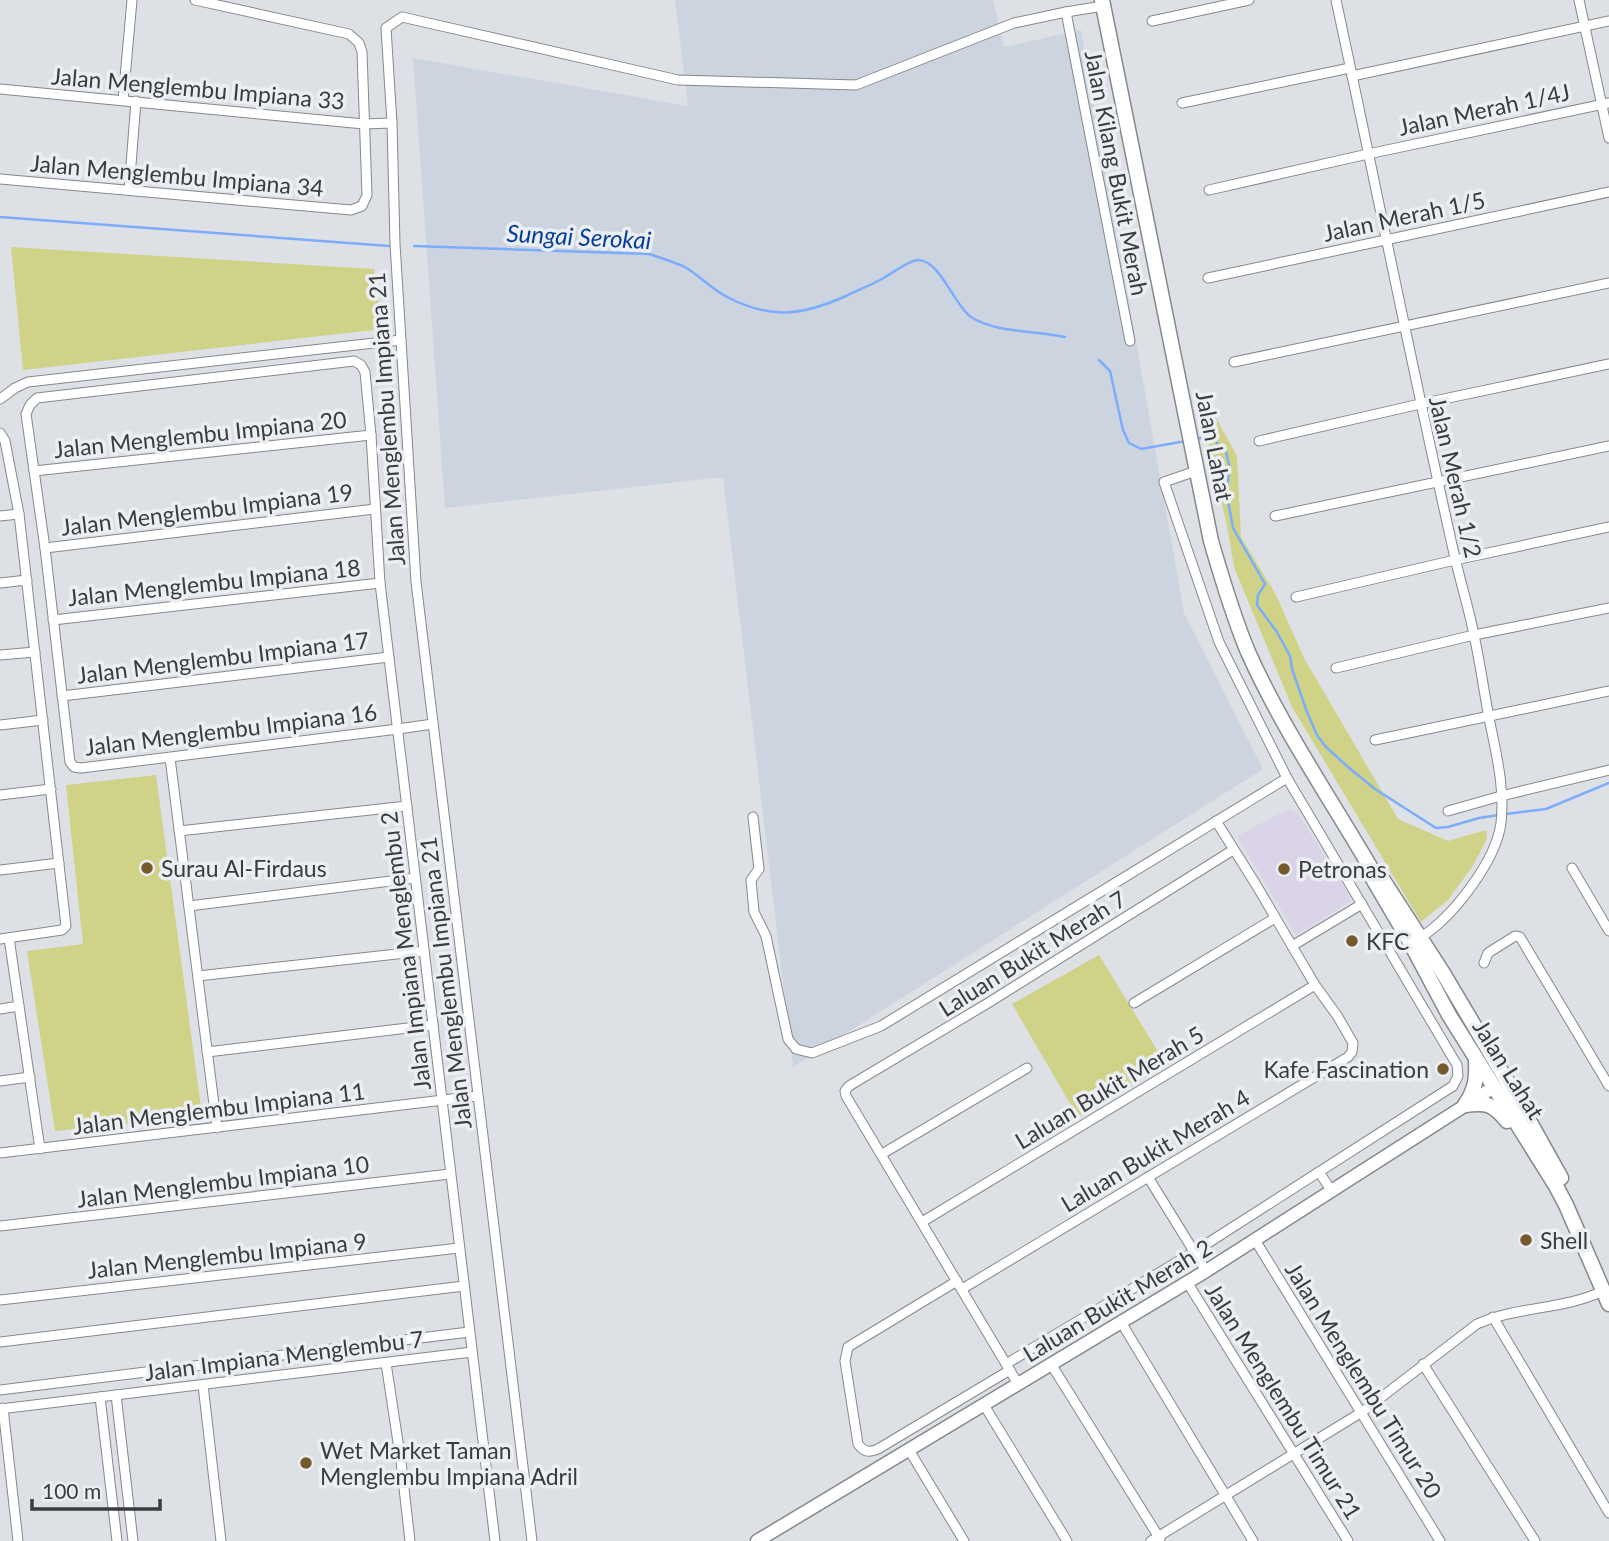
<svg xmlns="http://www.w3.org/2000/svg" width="1609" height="1541" viewBox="0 0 1609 1541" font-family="Lato,sans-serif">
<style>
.commercial{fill:#dbd3e8}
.built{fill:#ccd5df}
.green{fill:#cfd287}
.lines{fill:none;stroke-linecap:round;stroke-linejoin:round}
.stream{stroke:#7cacfc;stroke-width:2.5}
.street-casing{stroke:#85888c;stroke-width:11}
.secondary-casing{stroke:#85888c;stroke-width:15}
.primary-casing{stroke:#85888c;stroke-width:17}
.street{stroke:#fff;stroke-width:9}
.secondary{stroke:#fff;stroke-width:12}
.primary{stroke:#fff;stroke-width:14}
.poi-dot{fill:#755a2c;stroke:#ebeef3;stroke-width:2.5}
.labels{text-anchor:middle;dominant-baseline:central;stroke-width:7;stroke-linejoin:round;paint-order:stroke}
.street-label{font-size:23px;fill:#3b3c3e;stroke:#ebeef3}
.poi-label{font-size:23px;fill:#3b3c3e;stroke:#ebeef3;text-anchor:start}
.water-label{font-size:24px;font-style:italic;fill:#063e99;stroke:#ebeef3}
</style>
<rect width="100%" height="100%" fill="#dde1e5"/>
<path class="commercial" d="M1288,809l10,4 54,87 -56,35 -59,-99z"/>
<path class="built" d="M675,0h318l11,47 77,-17 103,583 79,156 -470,298 -70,-590 -278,31 -32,-450 275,48z"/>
<g class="green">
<path d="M11,247l363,22 8,60 -359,41z"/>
<path d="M1215,416l22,40 4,81 35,58 28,63 94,161 50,22 38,-11 1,9 -15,28 -24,33 -27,22 -129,-215 -58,-140 -6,-36 -24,-110z"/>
<path d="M156,775l46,340 -147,16 -28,-180 56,-7 -17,-159z"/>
<path d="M1099,955l66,108 -87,54 -66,-113z"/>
</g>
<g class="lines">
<g class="stream">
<path d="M0,217l389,29"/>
<path d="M414,246l235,8c12,4 25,8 36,13 15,9 27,23 44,31 44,22 74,17 117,-2 12,-6 23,-10 34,-16 10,-5 29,-20 38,-20 22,0 36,45 53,57 24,16 67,14 94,20"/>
<path d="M1099,360l11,11 13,59 6,13 12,6 45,-8"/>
<path d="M1196,439l5,-1 13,2 12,12 3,12 -2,31 6,33 32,56 -7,11 -1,10 20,27 13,24 2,13 15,43 10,23 9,12 22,20 27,22 61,39 12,-1 31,-9 20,-3"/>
<path d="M1506,814l40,-5 63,-26"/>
</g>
<g class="street-casing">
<g id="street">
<path d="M1336,0c40,186 77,373 119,558 6,26 14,51 19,77 6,28 10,56 15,83 7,35 16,69 12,105 -5,38 -48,94 -80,114"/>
<path d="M1579,0l30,138"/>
<path d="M1066,12l64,329"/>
<path d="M1152,21l97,-21"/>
<path d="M1352,76l257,-55"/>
<path d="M0,89l364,35 28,-1"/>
<path d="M123,100l9,-100"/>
<path d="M1182,103l168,-35"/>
<path d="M0,179l351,31 11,-4 5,-11 -5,-143 -3,-9 -10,-9 -154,-34"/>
<path d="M129,190l7,-89"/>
<path d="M1209,190l159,-36 241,-51"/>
<path d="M1208,278l401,-86"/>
<path d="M1234,362l375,-79"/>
<path d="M0,399l15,-11 13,-6 373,-42"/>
<path d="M0,433l5,8 14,73 47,412 -4,4 -62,9"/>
<path d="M1259,441l161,-37 189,-40"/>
<path d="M34,471l337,-36"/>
<path d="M0,516l19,-2"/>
<path d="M1275,516l334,-70"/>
<path d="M45,548l330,-39"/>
<path d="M0,583l27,-3"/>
<path d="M1296,597l159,-37 154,-33"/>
<path d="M53,620l327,-37"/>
<path d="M0,655l35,-3"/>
<path d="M1336,668l138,-33 135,-27"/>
<path d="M62,696l327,-39"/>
<path d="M433,724l-35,5 -317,39 -7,-1 -4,-5 -25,-214 -19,-134 4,-9 7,-7 317,-37 7,4 4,7 6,63 9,148 115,958"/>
<path d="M0,725l43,-5"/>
<path d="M1375,740l234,-49"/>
<path d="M170,758l47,370"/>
<path d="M0,795l51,-6"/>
<path d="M1448,811l53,-15 108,-26"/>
<path d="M753,817l6,52 -8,11 3,32 12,24 22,103 8,10 16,4 69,-27 406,-248"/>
<path d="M179,831l228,-25"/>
<path d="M1572,868l37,63"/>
<path d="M0,870l59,-7"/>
<path d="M189,906l226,-28"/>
<path d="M9,938l31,211"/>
<path d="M1292,946l70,-42"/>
<path d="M1484,963l4,-10 27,-17 5,1 89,149"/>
<path d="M198,976l226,-25"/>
<path d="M1134,1003l141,-85"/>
<path d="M0,1009l19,-3"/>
<path d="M207,1052l226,-27"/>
<path d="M0,1081l30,-4"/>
<path d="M0,1153l477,-57"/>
<path d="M882,1154l145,-86"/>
<path d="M1319,1172l12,18"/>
<path d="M1148,1177l58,94"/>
<path d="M922,1222l393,-237"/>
<path d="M0,1226l450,-52"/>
<path d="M1255,1240l185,301"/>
<path d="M957,1281l-109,66 -3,14 13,83c6,8 11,9 20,5l132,-79"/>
<path d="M1187,1282l161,259"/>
<path d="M962,1289l386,-232 4,-5 1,-9 -15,-26 -23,-32 -60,-102 -39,-62"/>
<path d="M0,1300l459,-52"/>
<path d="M1493,1317l116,196"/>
<path d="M1121,1322l132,219"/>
<path d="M0,1342l464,-56"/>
<path d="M386,1363l15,99 9,79"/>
<path d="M1006,1364l188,-112 259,-166 5,-10 -1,-11 -170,-287 -68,-136 -55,-160 32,-11"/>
<path d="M1051,1364l109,175"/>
<path d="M1423,1364l112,177"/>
<path d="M1018,1384l-172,-288 -1,-5 4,-5 139,-83 245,-153"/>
<path d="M203,1385l18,156"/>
<path d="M0,1390l469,-58"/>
<path d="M116,1395l17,146"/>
<path d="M100,1397l17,144"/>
<path d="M984,1405l83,136"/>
<path d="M3,1408l15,133"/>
<path d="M0,1409l472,-57"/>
<path d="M909,1450l55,91"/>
<path d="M532,1541l-116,-959 -21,-338 -3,-121 -6,-95 16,-11 276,63 178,5 158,-62 52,-11 37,-6"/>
<path d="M1151,1541l211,-129 115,-88c40,-18 86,-14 126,-33"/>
</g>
</g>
<g class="secondary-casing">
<path id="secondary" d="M757,1541l449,-270 288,-184"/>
</g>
<g class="primary-casing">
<g id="primary">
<path d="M1102,0l109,541c11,38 22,75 37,111 34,76 82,146 124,218l1,9 37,63 39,73 107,171 10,19 43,99"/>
<path d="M1379,874l64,99 64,108 54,97"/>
<path d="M1465,1105c22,-3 28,-1 42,16"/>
<path d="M1465,1105c10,-15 12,-26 11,-44"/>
</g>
</g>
<use href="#street" class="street"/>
<use href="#secondary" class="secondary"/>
<use href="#primary" class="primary"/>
</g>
<g class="poi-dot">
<circle cx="147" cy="868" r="7"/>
<circle cx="1284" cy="869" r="7"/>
<circle cx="1352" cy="941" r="7"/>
<circle cx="1443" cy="1069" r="7"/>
<circle cx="1526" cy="1240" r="7"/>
<circle cx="306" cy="1463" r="7"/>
</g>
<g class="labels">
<g class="street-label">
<text transform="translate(198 88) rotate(5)">Jalan Menglembu Impiana 33</text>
<text transform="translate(1484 109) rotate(-12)">Jalan Merah 1/4J</text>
<text transform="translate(1117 173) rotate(79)">Jalan Kilang Bukit Merah</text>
<text transform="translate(177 175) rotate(5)">Jalan Menglembu Impiana 34</text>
<text transform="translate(1404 216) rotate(-12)">Jalan Merah 1/5</text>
<text transform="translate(386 419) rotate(-94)">Jalan Menglembu Impiana 21</text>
<text transform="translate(200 434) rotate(-6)">Jalan Menglembu Impiana 20</text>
<text transform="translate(1215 446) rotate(79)">Jalan Lahat</text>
<text transform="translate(1456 477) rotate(77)">Jalan Merah 1/2</text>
<text transform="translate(207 509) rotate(-7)">Jalan Menglembu Impiana 19</text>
<text transform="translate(214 582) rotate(-6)">Jalan Menglembu Impiana 18</text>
<text transform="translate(223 657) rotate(-7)">Jalan Menglembu Impiana 17</text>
<text transform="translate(231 729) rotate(-7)">Jalan Menglembu Impiana 16</text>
<text transform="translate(405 951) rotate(-97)">Jalan Impiana Menglembu 2</text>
<text transform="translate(1032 953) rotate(-32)">Laluan Bukit Merah 7</text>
<text transform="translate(445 983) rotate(-97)">Jalan Menglembu Impiana 21</text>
<text transform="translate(1509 1069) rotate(58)">Jalan Lahat</text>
<text transform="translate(1109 1087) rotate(-31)">Laluan Bukit Merah 5</text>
<text transform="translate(219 1108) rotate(-7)">Jalan Menglembu Impiana 11</text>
<text transform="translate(1155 1150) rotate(-31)">Laluan Bukit Merah 4</text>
<text transform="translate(223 1181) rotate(-7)">Jalan Menglembu Impiana 10</text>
<text transform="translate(227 1255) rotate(-6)">Jalan Menglembu Impiana 9</text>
<text transform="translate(1117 1300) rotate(-31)">Laluan Bukit Merah 2</text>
<text transform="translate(284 1355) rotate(-7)">Jalan Impiana Menglembu 7</text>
<text transform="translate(1364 1380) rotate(58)">Jalan Menglembu Timur 20</text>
<text transform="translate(1284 1401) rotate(58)">Jalan Menglembu Timur 21</text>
</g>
<g class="poi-label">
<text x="161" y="868">Surau Al-Firdaus</text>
<text x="1298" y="869">Petronas</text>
<text x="1366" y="941">KFC</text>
<text x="1429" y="1069" text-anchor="end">Kafe Fascination</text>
<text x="1540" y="1240">Shell</text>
<text x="320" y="1450">Wet Market Taman<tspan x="320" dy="26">Menglembu Impiana Adril</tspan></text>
</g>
<g class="water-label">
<text transform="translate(579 236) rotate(3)">Sungai Serokai</text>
</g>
</g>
<path d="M32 1499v10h128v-10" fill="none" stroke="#3b3c3e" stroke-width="3.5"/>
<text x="42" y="1499" font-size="21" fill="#3b3c3e" stroke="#ebeef3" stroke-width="5" paint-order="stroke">100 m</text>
</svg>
